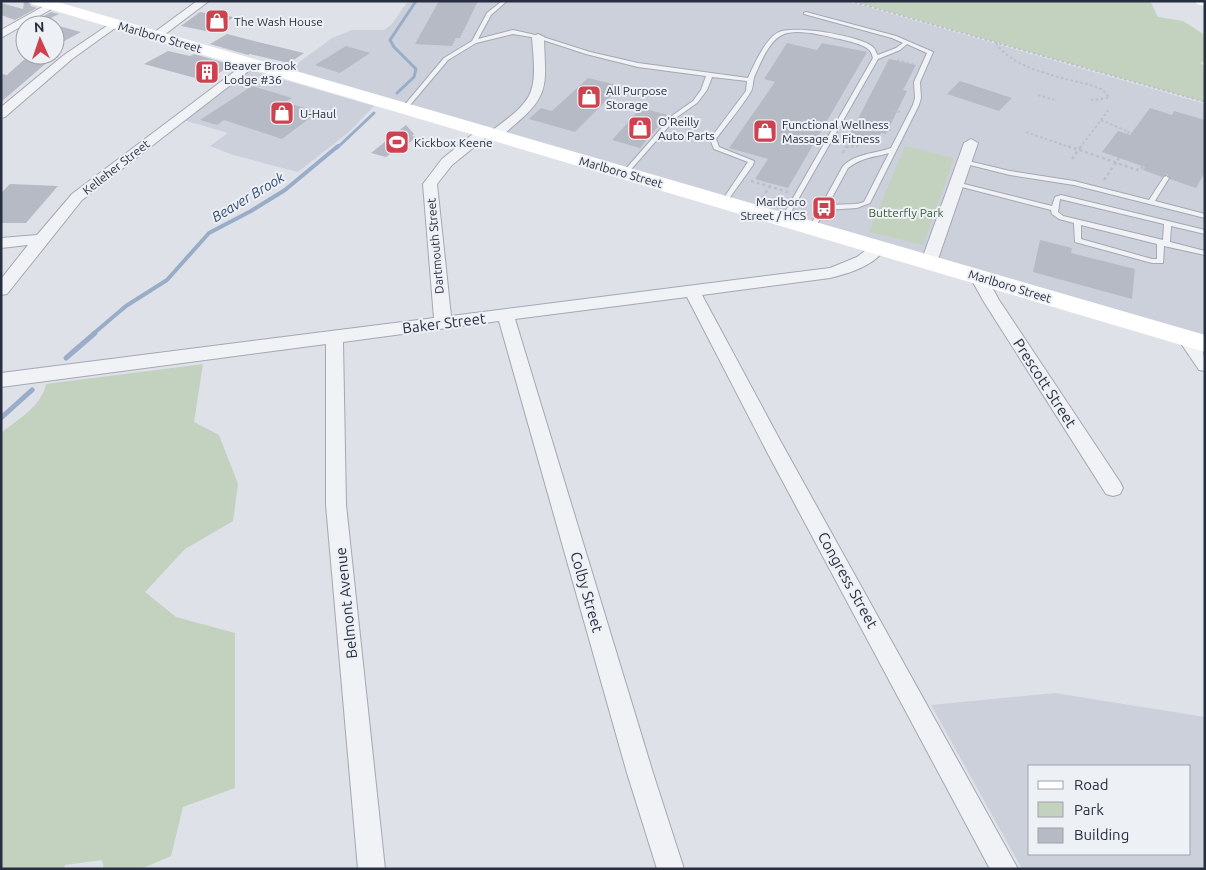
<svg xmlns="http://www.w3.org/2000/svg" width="1206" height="870" viewBox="0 0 1206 870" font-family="Ubuntu,sans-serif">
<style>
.built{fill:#ccd0da;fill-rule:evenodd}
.green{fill:#c3d2bf}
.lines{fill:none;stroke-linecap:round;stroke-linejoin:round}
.stream-far2{stroke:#99adc8;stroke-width:3}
.stream-far1{stroke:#99adc8;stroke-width:4}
.stream{stroke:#99adc8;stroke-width:5}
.building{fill:#b5bac4}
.lane-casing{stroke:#a3a8b2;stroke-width:2}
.street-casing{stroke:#a3a8b2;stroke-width:2}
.path-far1{stroke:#bcbfc6;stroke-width:2;stroke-dasharray:2.5 2.5;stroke-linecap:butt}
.path{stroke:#bcbfc6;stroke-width:2.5;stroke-dasharray:3 3;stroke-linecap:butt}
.lane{fill:#f1f2f6;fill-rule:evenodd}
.street{fill:#f1f2f6;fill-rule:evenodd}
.secondary{fill:#fff;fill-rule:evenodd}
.labels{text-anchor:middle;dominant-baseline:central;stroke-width:4;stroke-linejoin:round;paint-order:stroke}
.far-poi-label{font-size:12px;fill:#272e3f;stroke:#edf0f5;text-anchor:start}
.far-street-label{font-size:12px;fill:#272e3f;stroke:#edf0f5}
.far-park-label{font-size:12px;fill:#3a5a35;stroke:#edf0f5}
.far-water-label{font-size:14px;font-style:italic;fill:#324b72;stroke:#edf0f5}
.street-label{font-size:15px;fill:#272e3f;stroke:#edf0f5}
</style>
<rect width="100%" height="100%" fill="#dee1e8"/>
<g class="built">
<path d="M408,1h438l359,103v231l-915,-266 42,-31 20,-8h32l7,-5z"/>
<path d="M250,70l124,36 -25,26 -51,40 -65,-17 -23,-9 18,-13 -45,-13z"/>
<path d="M1055,693l150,24v152h-183l-91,-164zM1030,766h160v88h-160z"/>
</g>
<g class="green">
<path d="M852,1h298l8,16 25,4 22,14v26l-5,2 5,3v36z"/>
<path d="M905,146l49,12 -31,87 -54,-13z"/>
<path d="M203,364l-9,58 25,13 19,49 -5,37 -48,28 -40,43 31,25 59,16v155l-52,19 -12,49 -30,13h-37l-2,-9 -37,5 -1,4h-63v-436c16,-13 41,-27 45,-49z"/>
</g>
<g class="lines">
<g class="stream-far2">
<path d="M397,93l17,-16 2,-8 -22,-22 -4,-7 26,-39"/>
<path d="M337,148l37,-35"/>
</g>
<path class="stream-far1" d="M93,334l33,-28 41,-26 42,-47 42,-22 34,-21 53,-44"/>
<g class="stream">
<path d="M66,358l29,-25"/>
<path d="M1,418l31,-28"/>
</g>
</g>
<g class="building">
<path d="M24,1h4l3,5 6,2 -22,12 -14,-5v-12l22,6z"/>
<path d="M439,1h39l-18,37h-4l-4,8 -37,-2z"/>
<path d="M51,12l8,2 -23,11 -7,-1z"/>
<path d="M200,12l34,5 -23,15 -30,-6z"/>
<path d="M55,25l26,7 -26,14z"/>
<path d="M227,34l31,8 46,11 -15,10 -39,-9 -2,1 -38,-11z"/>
<path d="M787,43l30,7 5,-7 45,9 -79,136 -33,-9 13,-20 -39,-11 46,-66 -11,-3z"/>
<path d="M346,46l24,7 -30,20 -25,-8z"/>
<path d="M168,51l22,5 4,-2 38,11 -26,16 -62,-17z"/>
<path d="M26,58l25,1 -50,43v-28l6,1z"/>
<path d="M889,59l27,6 -13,25 4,1 -21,43 -5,-1 -5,9 -27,-6z"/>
<path d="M588,78l33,8 -46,46 -46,-13 12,-11 11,3z"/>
<path d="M960,81l52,17 -13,13 -52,-17z"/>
<path d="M252,86l40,12 -7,4 33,10 -36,27 -58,-19 -7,5 -17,-5z"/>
<path d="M641,108l27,7 -28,33 -28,-8z"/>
<path d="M1150,108l22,7 2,-4 31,9v52l-9,16 -26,-9 -3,-5 -5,3 -19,-7 2,-3 -43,-15 16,-21 12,4z"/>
<path d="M406,125l8,9 -2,2 4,1 -13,11 -4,-1 -13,10 -15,-4z"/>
<path d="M10,184l48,2 -32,37h-25v-30z"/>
<path d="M1040,240l32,8 -1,5 64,16 -3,30 -99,-27z"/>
</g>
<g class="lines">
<g class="lane-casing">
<g id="lane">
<path d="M502,1h5l-16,14 -13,24 35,-9 27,6 50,16 48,11 110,15c6,-13 17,-38 29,-45 15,-9 86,3 97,15 1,1 3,7 4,7l18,-7 7,-5 -11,-5 -88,-24v-1l2,-1 90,24 37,16 -13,30 1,16 -2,7 -49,98 -13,5 -32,2 -10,18 -3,2 -3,-2 34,-62c14,-13 31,-12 48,-18l22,-43 2,-7 -1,-16 13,-29 -20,-9 -7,6 -22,9 -91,160 -3,2 -3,-2 92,-161c-1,-2 -1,-5 -3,-7 -5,-7 -26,-11 -35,-13 -13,-3 -40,-10 -53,-3 -13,6 -21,27 -27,40 -3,6 -1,13 -5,18 -10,16 -23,31 -34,46l3,8 35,14 -1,4 -27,38 -2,1 -3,-2 27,-40 -34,-13 -4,-10 36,-48 1,-10 -35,-4 -5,13 -10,13 -20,14 -50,57h-4v-2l50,-57 20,-14 8,-11 5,-14 -68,-9 -52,-13 -49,-16 -24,-4 -37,9 -28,17 -42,50h-4v-2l42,-50 28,-17 15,-28zM889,153l-25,49 -7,2 -29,1 20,-37c12,-10 26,-11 41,-15z"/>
<path d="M964,160l46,11 64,10 75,19 15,-23 2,-1 3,2 -14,23 50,13v4l-131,-33 -64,-10 -48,-12 -1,-1z"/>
<path d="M956,182l96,24 3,-9 6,-2 144,35v4l-34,-8 -1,16 35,9v4l-41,-9 -1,17h-11l-77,-21 -1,-19 -15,-4 -7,-5 -1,-4 -97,-25 -1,-1zM1060,199l104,25 -1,16 -100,-24 -5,-4zM1081,225l76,19v15h-5l-71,-20z"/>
</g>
</g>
<g class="street-casing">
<g id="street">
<path d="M197,1h12l-49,37h-8l-2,-2 2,-2z"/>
<path d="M51,2l5,3 -1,2 -54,31v-8z"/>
<path d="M114,21l5,3 -1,2 -46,33 -67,58 -4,1v-11l63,-52z"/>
<path d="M538,34l6,3c1,45 8,58 -31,89 -7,6 -13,14 -23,12l-2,-3 2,-3c15,-12 37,-25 42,-44 4,-15 1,-36 0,-51z"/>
<path d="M251,60l6,4 -2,2 -173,134 -75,94 -6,1v-16l27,-34 -27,3v-10l36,-3 35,-41 175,-132z"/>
<path d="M484,128l5,1 1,3 -1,3 -37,30 -15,19 14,132 379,-48 27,-11 17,-13h10l3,3c-13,19 -37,26 -57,31l-128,17 79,147 237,427h-28l-223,-417 -80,-155 -172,22 138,454 31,96h-27l-30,-96 -128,-452 -156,21 3,163 39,364h-27l-32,-364v-161l-325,43v-14l433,-55 -11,-134 19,-25 37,-30z"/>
<path d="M971,139l7,4 -41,119 -3,4h-10l-3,-4 43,-119z"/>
<path d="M978,272l6,1 15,27 121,182 3,6 -3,6 -7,2 -7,-2 -122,-192 -14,-25 2,-4z"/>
<path d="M1186,333c17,5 19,23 19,38l-6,-1 -21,-31 2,-4z"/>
</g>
</g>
<g class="path-far1">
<path d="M850,1l355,101"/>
<path d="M996,43c17,27 69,35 98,43l9,4 6,8 -18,2"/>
<path d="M897,60l16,4"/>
<path d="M1038,95l16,5"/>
<path d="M1101,120l28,12 -2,2"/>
<path d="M891,130l-6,-1 9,-18 8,1"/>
<path d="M1026,132l46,16"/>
<path d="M846,147l15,-1"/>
<path d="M846,148l4,-9 21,5"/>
<path d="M1080,148l30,-40"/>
</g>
<g class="path">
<path d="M1068,146l69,24 2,-3 5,1"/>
<path d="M846,147l8,-1"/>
<path d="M843,153l3,-7"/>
<path d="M1072,159l9,-13"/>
<path d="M1104,180l15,-22"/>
<path d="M751,181l37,11"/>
<path d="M762,198l9,-14"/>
</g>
<use href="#lane" class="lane"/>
<use href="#street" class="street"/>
<g class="secondary">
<path d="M30,1h24l1151,334v17l-1173,-348z"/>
<path d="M1195,1h10v5l-8,-2z"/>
</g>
</g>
<defs>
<g id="shop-square" transform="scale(1.25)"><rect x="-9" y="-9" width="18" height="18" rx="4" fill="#ce424f" stroke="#edf0f5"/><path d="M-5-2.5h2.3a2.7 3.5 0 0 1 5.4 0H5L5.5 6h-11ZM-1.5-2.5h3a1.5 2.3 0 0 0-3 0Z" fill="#fff"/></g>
<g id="building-square" transform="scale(1.25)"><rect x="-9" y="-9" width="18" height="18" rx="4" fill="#ce424f" stroke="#edf0f5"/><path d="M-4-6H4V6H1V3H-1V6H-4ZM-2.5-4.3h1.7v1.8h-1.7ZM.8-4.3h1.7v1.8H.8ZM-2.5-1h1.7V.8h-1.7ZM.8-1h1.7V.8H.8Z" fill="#fff"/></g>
<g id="stadium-square" transform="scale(1.25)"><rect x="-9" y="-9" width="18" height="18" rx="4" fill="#ce424f" stroke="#edf0f5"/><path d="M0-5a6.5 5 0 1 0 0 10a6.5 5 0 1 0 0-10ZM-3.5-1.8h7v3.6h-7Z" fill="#fff"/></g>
<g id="bus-square" transform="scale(1.25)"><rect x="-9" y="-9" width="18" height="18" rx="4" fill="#ce424f" stroke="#edf0f5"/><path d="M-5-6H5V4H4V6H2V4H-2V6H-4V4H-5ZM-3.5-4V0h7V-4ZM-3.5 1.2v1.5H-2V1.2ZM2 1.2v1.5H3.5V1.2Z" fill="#fff"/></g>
</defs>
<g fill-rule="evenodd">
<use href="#shop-square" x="217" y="21"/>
<use href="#building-square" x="207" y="72"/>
<use href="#shop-square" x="589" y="97"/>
<use href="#shop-square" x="282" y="113"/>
<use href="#shop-square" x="640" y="128"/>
<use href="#shop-square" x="765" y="131"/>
<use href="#stadium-square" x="397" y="142"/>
<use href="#bus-square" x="824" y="208"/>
</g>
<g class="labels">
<g class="far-poi-label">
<text x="234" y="21">The Wash House</text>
<text x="224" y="65">Beaver Brook<tspan x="224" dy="14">Lodge #36</tspan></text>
<text x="606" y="90">All Purpose<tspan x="606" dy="14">Storage</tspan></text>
<text x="300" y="113">U-Haul</text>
<text x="658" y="121">O'Reilly<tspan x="658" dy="14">Auto Parts</tspan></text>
<text x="782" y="124">Functional Wellness<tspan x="782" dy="14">Massage &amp; Fitness</tspan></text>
<text x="414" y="142">Kickbox Keene</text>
<text x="806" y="201" text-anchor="end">Marlboro<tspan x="806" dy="14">Street / HCS</tspan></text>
</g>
<g class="far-street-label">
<text transform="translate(160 37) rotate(16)">Marlboro Street</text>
<text transform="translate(116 167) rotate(-38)">Kelleher Street</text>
<text transform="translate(621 172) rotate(16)">Marlboro Street</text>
<text transform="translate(435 246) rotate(-95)">Dartmouth Street</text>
<text transform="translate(1010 286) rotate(17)">Marlboro Street</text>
</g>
<g class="far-park-label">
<text x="906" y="212">Butterfly Park</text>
</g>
<g class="far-water-label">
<text transform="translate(248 197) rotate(-31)">Beaver Brook</text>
</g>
<g class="street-label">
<text transform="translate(444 323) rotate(-7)">Baker Street</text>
<text transform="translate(1045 383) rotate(57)">Prescott Street</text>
<text transform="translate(848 580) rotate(61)">Congress Street</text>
<text transform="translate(587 592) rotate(74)">Colby Street</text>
<text transform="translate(346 603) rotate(-96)">Belmont Avenue</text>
</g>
</g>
<rect width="1206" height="870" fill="none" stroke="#272e3f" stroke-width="5"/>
<rect x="1028" y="765" width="162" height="90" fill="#edf0f5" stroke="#9ea2ac"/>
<rect x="1038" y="781" width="25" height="8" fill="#ffffff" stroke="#9ea2ac"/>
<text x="1074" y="790" font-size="15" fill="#272e3f">Road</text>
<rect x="1038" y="802" width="25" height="15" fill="#c3d2bf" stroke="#9ea2ac"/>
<text x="1074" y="815" font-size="15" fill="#272e3f">Park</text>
<rect x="1038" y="828" width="25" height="15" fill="#b5bac4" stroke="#9ea2ac"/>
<text x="1074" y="840" font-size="15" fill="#272e3f">Building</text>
<g transform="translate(40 40) rotate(357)"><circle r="24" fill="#edf0f5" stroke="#9ea2ac"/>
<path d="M0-4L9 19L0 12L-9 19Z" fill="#ce424f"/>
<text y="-8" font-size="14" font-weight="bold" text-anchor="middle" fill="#272e3f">N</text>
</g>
</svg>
